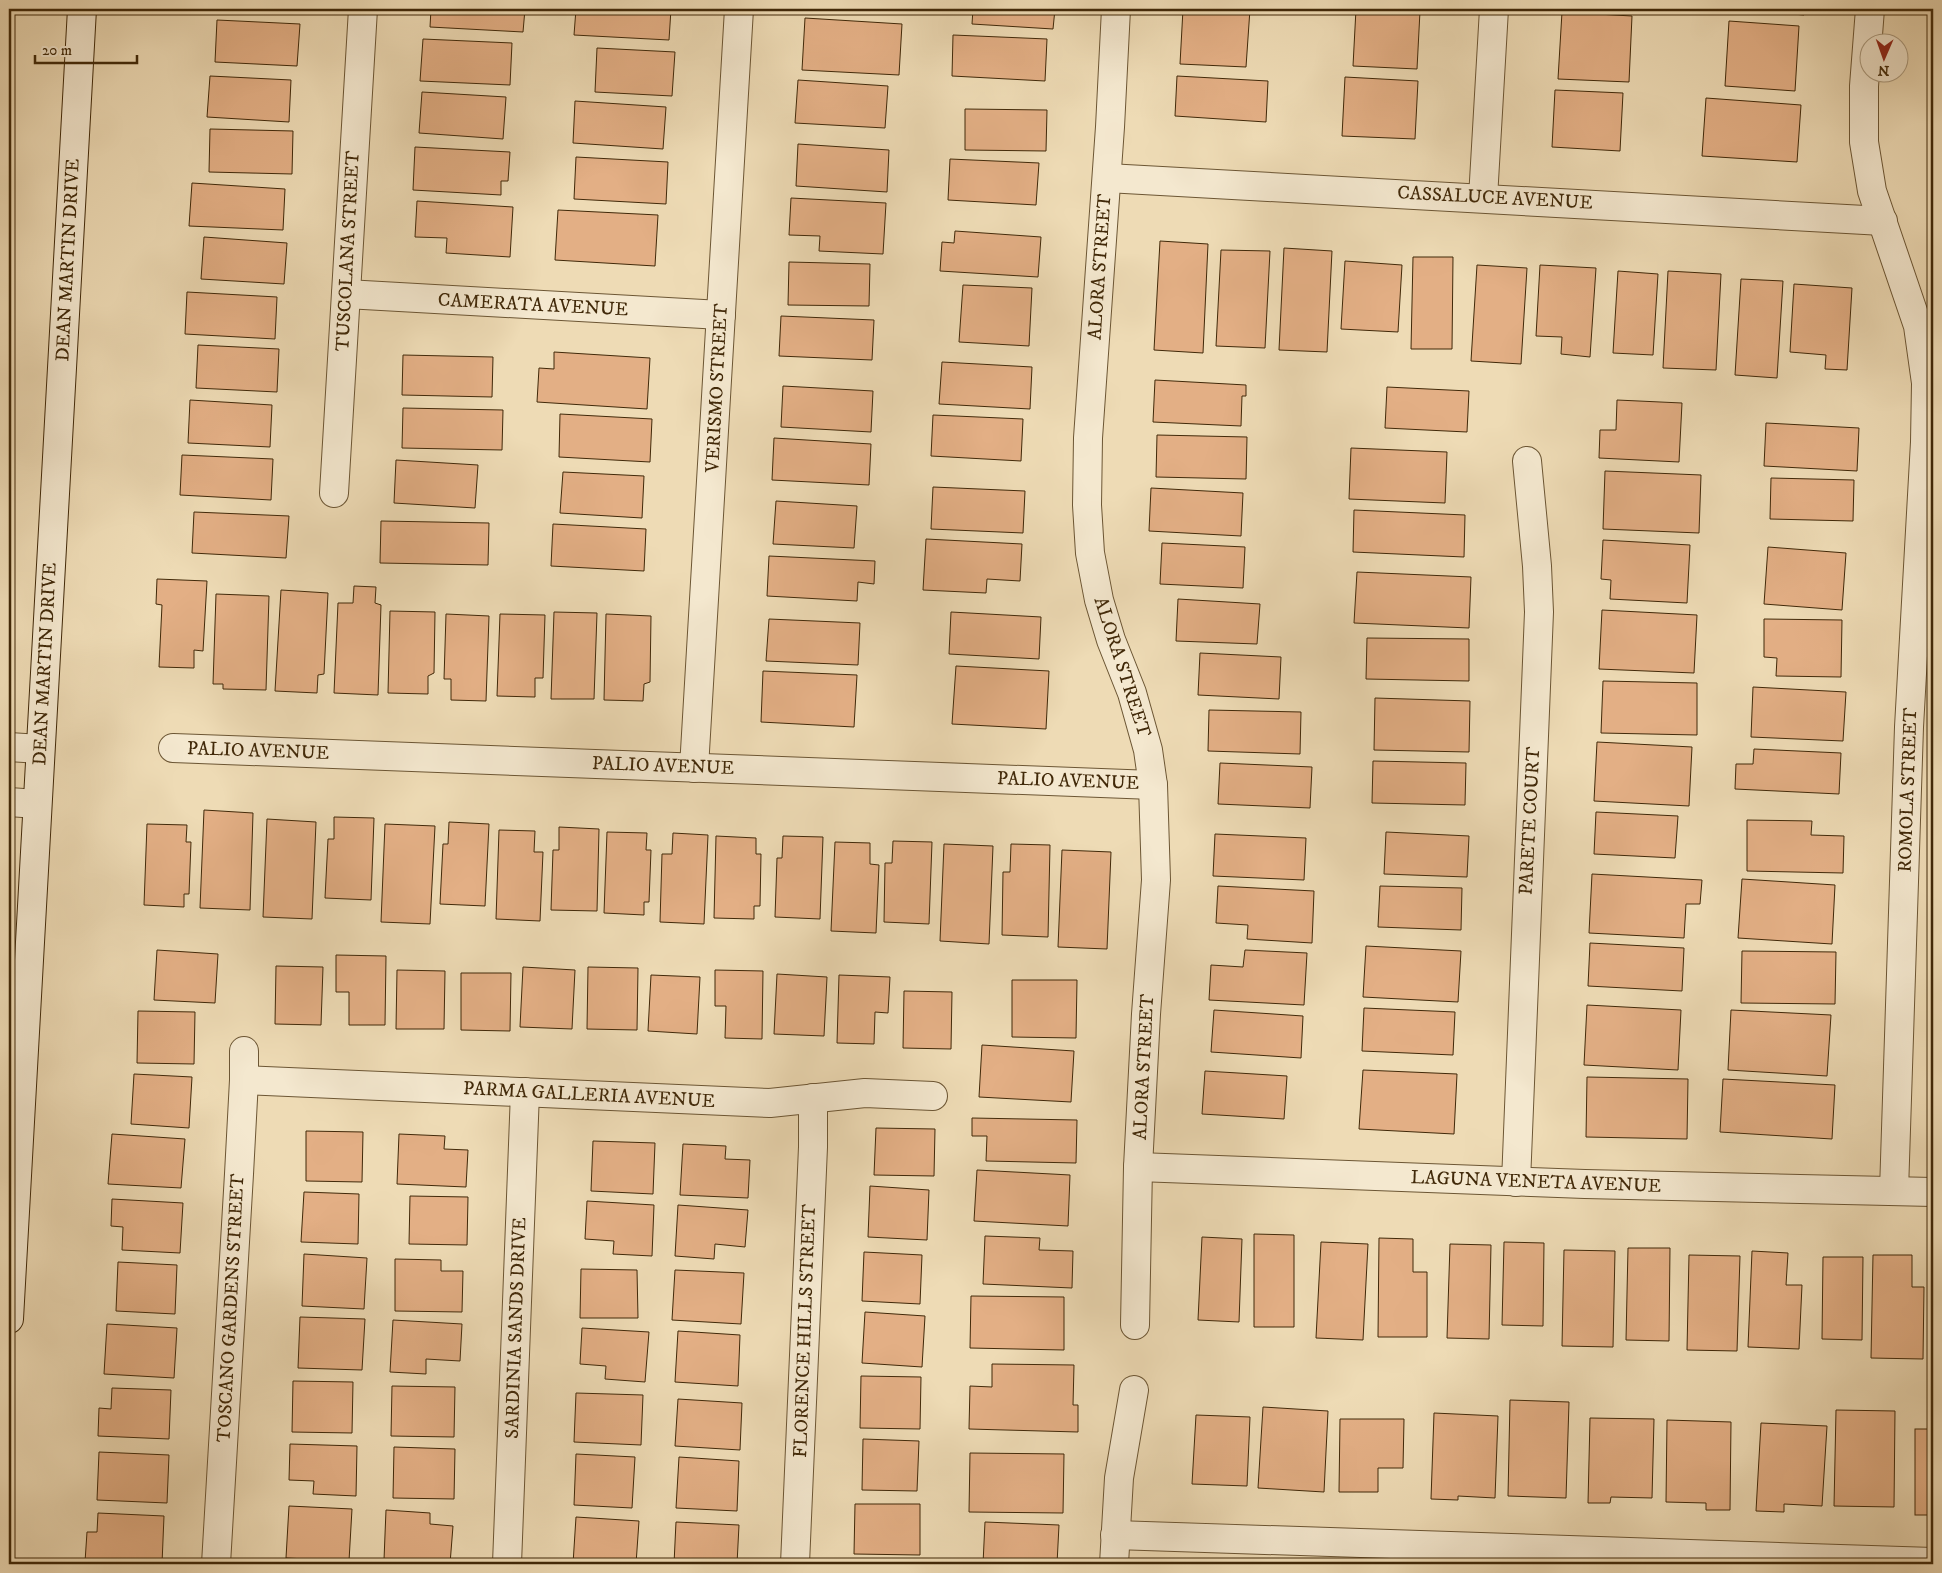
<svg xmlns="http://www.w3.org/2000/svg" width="1942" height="1573" viewBox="0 0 1942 1573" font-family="'IM FELL DW Pica',serif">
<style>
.building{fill:#e3af85;stroke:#412909}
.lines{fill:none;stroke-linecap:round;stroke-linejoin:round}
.street-casing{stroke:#6c5634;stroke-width:30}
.secondary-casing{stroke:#412909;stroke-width:30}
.street{stroke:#f4e8cf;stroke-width:28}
.secondary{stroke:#f4e8cf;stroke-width:28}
.labels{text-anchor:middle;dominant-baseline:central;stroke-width:5;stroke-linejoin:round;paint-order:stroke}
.street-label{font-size:19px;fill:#412909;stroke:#f4e8cf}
</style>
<rect width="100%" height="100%" fill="#eedbb5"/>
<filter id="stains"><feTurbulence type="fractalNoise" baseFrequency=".004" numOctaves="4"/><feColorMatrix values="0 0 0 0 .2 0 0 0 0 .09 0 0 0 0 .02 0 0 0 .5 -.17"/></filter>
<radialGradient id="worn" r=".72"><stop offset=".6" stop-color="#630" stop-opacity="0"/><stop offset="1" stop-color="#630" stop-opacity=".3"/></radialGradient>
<g class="building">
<path d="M207,9h87v4z"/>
<path d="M431,9h94l-2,23 -93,-5z"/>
<path d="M576,9h95l-2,31 -95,-5z"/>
<path d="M816,9h81v5z"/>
<path d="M973,9h82l-2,20 -81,-5z"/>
<path d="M1183,9h67l-4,58 -66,-3z"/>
<path d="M1356,9l64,2 -3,58 -64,-3z"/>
<path d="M1733,9h71v6z"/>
<path d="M1562,12l70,4 -3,66 -71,-3z"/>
<path d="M805,18l97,6 -3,51 -97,-5z"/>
<path d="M217,20l83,4 -3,42 -82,-4z"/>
<path d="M1729,21l70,5 -4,65 -70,-5z"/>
<path d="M953,35l94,4 -2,42 -93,-5z"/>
<path d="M423,39l89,4 -2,42 -90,-4z"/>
<path d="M597,48l78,4 -3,44 -77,-4z"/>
<path d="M210,76l81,4 -2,42 -82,-5z"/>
<path d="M1177,76l91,5 -2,41 -91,-6z"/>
<path d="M1345,77l73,4 -3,58 -73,-3z"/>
<path d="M798,80l90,6 -3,42 -90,-5z"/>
<path d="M1555,90l68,3 -3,58 -68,-4z"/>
<path d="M422,92l84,5 -3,42 -84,-6z"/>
<path d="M1706,98l95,7 -4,57 -95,-6z"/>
<path d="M575,101l91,6 -3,42 -90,-6z"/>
<path d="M1930,105h3v57h-2z"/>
<path d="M965,109l82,1 -1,41 -81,-1z"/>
<path d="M210,129l83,2 -1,43 -83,-2z"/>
<path d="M798,144l91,6 -2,42 -91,-6z"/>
<path d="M415,147l95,5 -2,29h-7v14l-88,-5z"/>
<path d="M576,157l92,5 -2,42 -92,-5z"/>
<path d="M950,159l89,4 -3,42 -88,-5z"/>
<path d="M192,183l93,6 -2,41 -94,-4z"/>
<path d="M791,198l95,5 -3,51 -64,-3 1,-15 -31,-1z"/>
<path d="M417,201l96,6 -3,50 -64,-4 1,-15 -32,-1z"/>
<path d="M558,210l100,5 -3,51 -100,-6z"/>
<path d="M955,231l86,6 -3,40 -98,-6 2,-29 12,1z"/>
<path d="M204,237l83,6 -3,41 -83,-5z"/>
<path d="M1160,241l48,3 -5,109 -49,-3z"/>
<path d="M1284,248l48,3 -5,101 -48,-2z"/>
<path d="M1221,250l49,1 -5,97 -49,-2z"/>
<path d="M1413,257h40l-1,92h-41z"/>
<path d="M1345,261l57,4 -4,67 -57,-3z"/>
<path d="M789,262l81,2 -1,42 -81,-1z"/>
<path d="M1477,265l50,3 -6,96 -50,-3z"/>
<path d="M1540,265l56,3 -6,89 -29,-3 1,-17 -26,-1z"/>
<path d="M1618,271l40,3 -5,81 -40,-2z"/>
<path d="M1668,271l53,3 -5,96 -53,-2z"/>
<path d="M1741,279l42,2 -6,97 -42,-3z"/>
<path d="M1794,284l58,4 -5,82 -22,-1 1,-14 -36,-3z"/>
<path d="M963,285l69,3 -3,58 -70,-4z"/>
<path d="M187,292l90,5 -2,42 -90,-5z"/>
<path d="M781,316l93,4 -2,40 -93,-4z"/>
<path d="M198,345l81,4 -2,43 -81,-4z"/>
<path d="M554,352l96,6 -3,51 -110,-7 2,-34 15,1z"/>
<path d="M403,355l90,2 -1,40 -90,-2z"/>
<path d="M942,362l90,5 -2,42 -91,-5z"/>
<path d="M1155,380l91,5v11h-4l-1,30 -88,-4z"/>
<path d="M783,386l90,5 -2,41 -90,-5z"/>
<path d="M1387,387l82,4 -2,41 -82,-4z"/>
<path d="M190,400l82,5 -2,42 -82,-4z"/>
<path d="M1617,400l65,3 -3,59 -80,-4 1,-28h16z"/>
<path d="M403,408l100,2 -1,40 -100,-2z"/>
<path d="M560,414l92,5 -2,43 -91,-5z"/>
<path d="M933,415l90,4 -2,42 -90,-5z"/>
<path d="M1766,423l93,5 -2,43 -93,-5z"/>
<path d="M1157,435l90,2 -1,42 -90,-2z"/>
<path d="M774,438l97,6 -2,41 -97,-5z"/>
<path d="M1351,448l96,4 -2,51 -96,-4z"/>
<path d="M182,455l91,4 -2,41 -91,-5z"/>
<path d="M396,460l82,5 -3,43 -81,-5z"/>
<path d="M1605,471l96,4 -2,58 -96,-4z"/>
<path d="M563,472l81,4 -2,42 -82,-5z"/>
<path d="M1771,478l83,2 -1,41 -83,-2z"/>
<path d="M933,487l92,4 -2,42 -92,-4z"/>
<path d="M1151,488l92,5 -2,43 -92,-5z"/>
<path d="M776,501l81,5 -3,42 -81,-4z"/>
<path d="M1354,510l111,5 -1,42 -111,-5z"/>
<path d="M194,512l95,4 -3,42 -94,-5z"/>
<path d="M381,521l108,2 -1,42 -108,-2z"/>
<path d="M553,524l93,5 -2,42 -93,-5z"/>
<path d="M926,539l96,5 -2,37 -33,-2 -1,14 -63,-3z"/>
<path d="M1603,540l87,5 -3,58 -77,-4 1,-19 -10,-1z"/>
<path d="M1162,543l83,4 -2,41 -83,-4z"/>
<path d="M1768,547l78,6 -4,57 -78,-6z"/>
<path d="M769,556l106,5 -1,23 -16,-2 -1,19 -90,-5z"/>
<path d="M1357,572l114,5 -2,51 -115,-5z"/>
<path d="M157,579l50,2 -4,70 -9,-1v18l-35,-1 3,-62 -6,-1z"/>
<path d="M354,586l22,1 -1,16 6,2 -3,90 -44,-2 4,-90h15z"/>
<path d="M281,590l47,3 -4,81 -6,1 -1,18 -42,-2z"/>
<path d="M216,594l53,2 -3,94 -43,-1v-5h-10z"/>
<path d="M1178,599l82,5 -3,40 -81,-3z"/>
<path d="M1602,610l95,5 -3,58 -95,-4z"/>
<path d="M390,611l45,1 -1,61 -6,3v18l-40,-1z"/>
<path d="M554,612l43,1 -3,86h-43z"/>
<path d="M951,612l90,5 -2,42 -90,-5z"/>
<path d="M446,614l43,2 -3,85 -35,-1v-21h-7z"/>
<path d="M500,614l45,1 -2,63h-8v19l-38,-1z"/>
<path d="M606,614l45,2 -1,66 -6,2 -1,17 -39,-1z"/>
<path d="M769,619l91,4 -2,42 -92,-4z"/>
<path d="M1764,619l78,1 -1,57 -65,-1 1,-18 -13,-1z"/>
<path d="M1367,638l102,1v42l-103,-2z"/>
<path d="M1200,653l81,4 -2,42 -81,-4z"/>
<path d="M956,666l93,5 -3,58 -94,-5z"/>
<path d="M763,671l94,4 -3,52 -93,-5z"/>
<path d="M1603,681l94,2v52l-96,-2z"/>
<path d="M1753,687l93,5 -3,49 -92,-4z"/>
<path d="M1375,698l95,3 -1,51 -95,-2z"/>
<path d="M1209,710l92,2 -1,42 -92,-3z"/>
<path d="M1597,742l95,5 -3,59 -95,-5z"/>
<path d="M1754,749l87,4 -2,41 -104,-5 1,-25h17z"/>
<path d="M1373,761l93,2 -1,42 -93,-2z"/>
<path d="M1220,763l92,4 -2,41 -92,-4z"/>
<path d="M204,810l49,3 -3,97 -50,-2z"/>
<path d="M1596,812l82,4 -3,42 -81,-4z"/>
<path d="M334,817l40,1 -3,82 -46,-2 3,-59h6z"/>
<path d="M267,819l49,3 -4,97 -49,-2z"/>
<path d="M1747,820l65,1 -1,14 33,1 -1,37 -96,-2z"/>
<path d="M449,822l40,2 -4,82 -45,-2 3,-60h5z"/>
<path d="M147,824l40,1 -1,17h5l-2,52h-5v13l-40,-2z"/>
<path d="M385,824l50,2 -5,98 -49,-2z"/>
<path d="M559,827l40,2 -2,82 -46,-1 2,-60h6z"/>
<path d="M499,830l36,1 -1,21h9l-3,69 -44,-2z"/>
<path d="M607,832l40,1 -1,17h5l-2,52h-5v13l-40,-2z"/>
<path d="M1386,832l83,4 -2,41 -83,-3z"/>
<path d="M673,833l35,2 -4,89 -44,-2 2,-68h10z"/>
<path d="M1215,834l91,4 -2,42 -91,-4z"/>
<path d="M716,836l40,2v16h5l-1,52h-6v13l-40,-1z"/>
<path d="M783,836l40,1 -3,82 -45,-2 2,-59h5z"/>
<path d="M893,841l39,1 -3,82 -45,-2 1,-59h7z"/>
<path d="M835,842l35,1v21l9,1 -3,68 -45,-2z"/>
<path d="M944,844l49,2 -4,98 -49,-3z"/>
<path d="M1011,844l39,1 -2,92 -46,-2 1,-63h7z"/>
<path d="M1062,850l49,2 -4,97 -49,-2z"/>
<path d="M1592,874l110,6 -2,24h-14l-2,34 -95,-5z"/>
<path d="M1742,879l93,6 -3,59 -94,-6z"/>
<path d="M1218,886l96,5 -2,52 -65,-4 1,-14 -32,-2z"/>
<path d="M1380,886l82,2 -1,42 -83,-3z"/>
<path d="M1590,943l94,5 -2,43 -94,-5z"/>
<path d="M1366,946l95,5 -3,51 -95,-5z"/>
<path d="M157,950l61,4 -3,49 -61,-3z"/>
<path d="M1245,950l62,3 -3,52 -95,-5 2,-35 32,2z"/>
<path d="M1742,951l94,1 -1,52 -94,-1z"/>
<path d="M336,955l50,1 -1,69h-36v-33h-13z"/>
<path d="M276,966l47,1 -2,58 -46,-1z"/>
<path d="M523,967l52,3 -3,59 -52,-2z"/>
<path d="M588,967l50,1 -1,62 -50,-1z"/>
<path d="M397,970l48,1 -1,58h-48z"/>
<path d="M715,970l48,1 -1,68 -37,-1 1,-32h-11z"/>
<path d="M461,973h50l-1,58 -49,-1z"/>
<path d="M777,974l50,3 -3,59 -50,-2z"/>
<path d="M651,975l49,2 -3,57 -49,-3z"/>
<path d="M839,975l51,2 -2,36 -13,-1 -1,32 -37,-1z"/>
<path d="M1012,980h65l-1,58 -64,-1z"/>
<path d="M904,991l48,1 -1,57 -48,-1z"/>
<path d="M1587,1005l94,5 -3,60 -94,-5z"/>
<path d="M1364,1008l91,4 -2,43 -91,-4z"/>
<path d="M1214,1010l89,6 -2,42 -90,-6z"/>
<path d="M1731,1010l100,5 -4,61 -99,-6z"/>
<path d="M138,1011l57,1 -1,52 -57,-1z"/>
<path d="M982,1045l92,6 -3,51 -92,-5z"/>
<path d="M1363,1070l94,4 -3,60 -95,-5z"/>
<path d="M1205,1071l82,5 -3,43 -82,-5z"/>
<path d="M134,1074l58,3 -3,51 -58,-4z"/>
<path d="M1587,1077l101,2 -1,60 -101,-2z"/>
<path d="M1723,1079l112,6 -3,54 -112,-7z"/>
<path d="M972,1118l105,2 -1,43 -90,-2 1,-25h-15z"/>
<path d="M876,1128l59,1 -1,47 -60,-1z"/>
<path d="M306,1131l57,1 -1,50 -56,-1z"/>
<path d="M112,1134l73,5 -4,49 -73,-4z"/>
<path d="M399,1134l46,2 -1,13 24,1 -2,37 -69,-3z"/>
<path d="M593,1141l62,2 -2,51 -62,-3z"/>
<path d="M683,1144l43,2 -1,13 25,1 -2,38 -68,-3z"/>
<path d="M977,1170l93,5 -2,51 -94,-5z"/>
<path d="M870,1186l59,4 -2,50 -59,-3z"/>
<path d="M304,1192l55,2 -1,50 -57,-2z"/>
<path d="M410,1196l58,1 -1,48 -58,-1z"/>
<path d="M112,1199l71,4 -3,50 -58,-3 1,-23 -12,-1z"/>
<path d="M587,1201l67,4 -2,51 -39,-2 1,-13 -29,-2z"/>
<path d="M678,1205l70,5 -3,37 -30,-3 -1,15 -39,-3z"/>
<path d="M1254,1234l40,1v92h-40z"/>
<path d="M985,1236l55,2 -1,12 34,1 -1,37 -89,-4z"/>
<path d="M1202,1237l40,2 -3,83 -41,-2z"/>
<path d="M1379,1238l34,1v33h14v65h-49z"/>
<path d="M1321,1242l47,2 -5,96 -47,-2z"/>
<path d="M1504,1242l40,1 -1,83 -41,-1z"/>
<path d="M1450,1244l41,1 -2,94 -42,-1z"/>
<path d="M1628,1248h42l-1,93 -43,-1z"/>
<path d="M1564,1250l51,1 -2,96 -51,-1z"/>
<path d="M1752,1251l36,2 -2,32h16l-3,64 -51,-2z"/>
<path d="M864,1252l58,3 -2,49 -58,-3z"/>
<path d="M304,1254l63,4 -3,51 -62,-3z"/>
<path d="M1689,1255l51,1 -3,95 -50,-1z"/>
<path d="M1873,1255h39v32h12l-1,72 -52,-1z"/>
<path d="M1823,1257h40l-1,83 -40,-1z"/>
<path d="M395,1259l46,1v11h22l-1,41 -67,-1z"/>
<path d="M118,1262l59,3 -2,49 -59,-3z"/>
<path d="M581,1269l56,1 1,48h-58z"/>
<path d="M675,1270l69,3 -3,51 -69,-4z"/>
<path d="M971,1296l93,1v53l-94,-2z"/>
<path d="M865,1312l60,4 -3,51 -60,-4z"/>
<path d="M300,1317l65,2 -3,51 -64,-2z"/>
<path d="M393,1320l69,4 -2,37 -34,-2v15l-36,-2z"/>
<path d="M107,1324l70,4 -3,50 -70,-4z"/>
<path d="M582,1328l67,4 -4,50 -40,-3 1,-13 -26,-2z"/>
<path d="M678,1331l62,4 -2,51 -63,-4z"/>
<path d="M992,1364l82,1 -1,40h5v27l-109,-3 1,-43 22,1z"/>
<path d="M861,1376l60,1 -1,52 -60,-1z"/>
<path d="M293,1381l60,1 -1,51 -60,-1z"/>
<path d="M392,1386l63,1 -1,50 -63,-1z"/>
<path d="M112,1388l59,2 -2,49 -71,-3 1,-28 12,1z"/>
<path d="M576,1393l67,2 -2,50 -67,-3z"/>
<path d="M678,1399l64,4 -2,47 -65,-4z"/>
<path d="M1510,1400l59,2 -3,96 -58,-2z"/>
<path d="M1263,1407l65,4 -4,81 -66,-4z"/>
<path d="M1836,1410l59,1 -1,96 -60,-1z"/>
<path d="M1434,1413l64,3 -3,82 -37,-2v4l-27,-1z"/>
<path d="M1196,1415l54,2 -3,69 -55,-2z"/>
<path d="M1590,1418l64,1 -2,79 -41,-1 -1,6h-22z"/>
<path d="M1340,1419h64l-1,49h-25v24h-39z"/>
<path d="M1667,1420l64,2 -1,88h-24v-7l-40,-1z"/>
<path d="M1761,1423l66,3 -5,80 -38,-2v8l-28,-1z"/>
<rect x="1915" y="1429" width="18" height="86"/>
<path d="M863,1439l56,2 -2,50 -55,-1z"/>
<path d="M290,1444l67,2 -1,50 -43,-2 1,-13 -25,-1z"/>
<path d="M394,1447l61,2 -1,50 -61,-1z"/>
<path d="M99,1452l70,3 -2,48 -70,-3z"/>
<path d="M970,1453l94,1 -1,59 -94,-1z"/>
<path d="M576,1454l59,3 -3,51 -58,-3z"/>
<path d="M679,1457l60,4 -2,50 -61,-3z"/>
<path d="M855,1504h65v51l-66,-1z"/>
<path d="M289,1506l63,3 -3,52 -63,-3z"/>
<path d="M386,1510l44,3v11l23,2 -3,38 -66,-4z"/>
<path d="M98,1513l66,3 -2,48 -77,-2 2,-30h10z"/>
<path d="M576,1517l63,4 -3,43h-63z"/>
<path d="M676,1522l63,3 -2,39h-63z"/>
<path d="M985,1522l74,3 -2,39h-74z"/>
</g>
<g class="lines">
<g class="street-casing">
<g id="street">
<path d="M1116,9l-6,118 -22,311 -1,67 3,48 9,47 12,40 21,53 16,57 5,35 3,95 -10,134 -8,153 -3,158"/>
<path d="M1870,9l-6,77v56l8,49 46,135 8,57 -1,59 -16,285 -15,464"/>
<path d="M1107,178l776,43"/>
<path d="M1483,198l11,-189"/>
<path d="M346,294l375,21"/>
<path d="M334,493l29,-484"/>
<path d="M9,747l31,2"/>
<path d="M173,748l980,37"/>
<path d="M694,768l45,-759"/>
<path d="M9,802l28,2"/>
<path d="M244,1080l526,23 95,-10 68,3"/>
<path d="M1138,1167l447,17 348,8"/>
<path d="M1516,1182l23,-570 -2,-46 -10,-105"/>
<path d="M1115,1535l818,27"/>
<path d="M216,1564l23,-390 5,-94v-29"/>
<path d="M507,1564l18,-472"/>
<path d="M795,1564l18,-417v-49"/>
<path d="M1114,1564l5,-86 15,-88"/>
</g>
</g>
<g class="secondary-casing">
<path id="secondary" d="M9,1319l73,-1310"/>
</g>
<use href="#street" class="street"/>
<use href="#secondary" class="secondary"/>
</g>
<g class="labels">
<g class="street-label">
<text transform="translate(1495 198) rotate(3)">CASSALUCE AVENUE</text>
<text transform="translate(348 251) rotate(-87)">TUSCOLANA STREET</text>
<text transform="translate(68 260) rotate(-87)">DEAN MARTIN DRIVE</text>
<text transform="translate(1100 267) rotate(-86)">ALORA STREET</text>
<text transform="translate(533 305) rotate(3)">CAMERATA AVENUE</text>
<text transform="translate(717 388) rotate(-87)">VERISMO STREET</text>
<text transform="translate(45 664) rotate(-87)">DEAN MARTIN DRIVE</text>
<text transform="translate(1122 667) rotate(72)">ALORA STREET</text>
<text transform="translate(258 751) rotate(2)">PALIO AVENUE</text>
<text transform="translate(663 766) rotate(2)">PALIO AVENUE</text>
<text transform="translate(1068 781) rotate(2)">PALIO AVENUE</text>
<text transform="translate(1908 790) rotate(-88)">ROMOLA STREET</text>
<text transform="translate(1530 821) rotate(-87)">PARETE COURT</text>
<text transform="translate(1144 1067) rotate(-87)">ALORA STREET</text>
<text transform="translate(589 1095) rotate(3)">PARMA GALLERIA AVENUE</text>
<text transform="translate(1536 1182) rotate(2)">LAGUNA VENETA AVENUE</text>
<text transform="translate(231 1308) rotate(-87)">TOSCANO GARDENS STREET</text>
<text transform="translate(516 1328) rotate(-88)">SARDINIA SANDS DRIVE</text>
<text transform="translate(805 1331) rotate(-88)">FLORENCE HILLS STREET</text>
</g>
</g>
<rect width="1942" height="1573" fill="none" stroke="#eedbb5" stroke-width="30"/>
<rect x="10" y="10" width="1922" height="1553" fill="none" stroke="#412909" stroke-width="2.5"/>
<rect x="15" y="15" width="1912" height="1543" fill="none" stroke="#412909"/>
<g transform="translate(1884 58) rotate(182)"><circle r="24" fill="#f4e8cf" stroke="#ac9c80"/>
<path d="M0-4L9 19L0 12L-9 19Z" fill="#8f2418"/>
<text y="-8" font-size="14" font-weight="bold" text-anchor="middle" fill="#412909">N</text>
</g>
<path d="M35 55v8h102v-8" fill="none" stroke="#412909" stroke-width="2.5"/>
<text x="42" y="55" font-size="15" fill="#412909" stroke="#f4e8cf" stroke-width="4" paint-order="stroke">20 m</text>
<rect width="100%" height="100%" filter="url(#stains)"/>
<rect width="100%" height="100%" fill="url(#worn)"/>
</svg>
